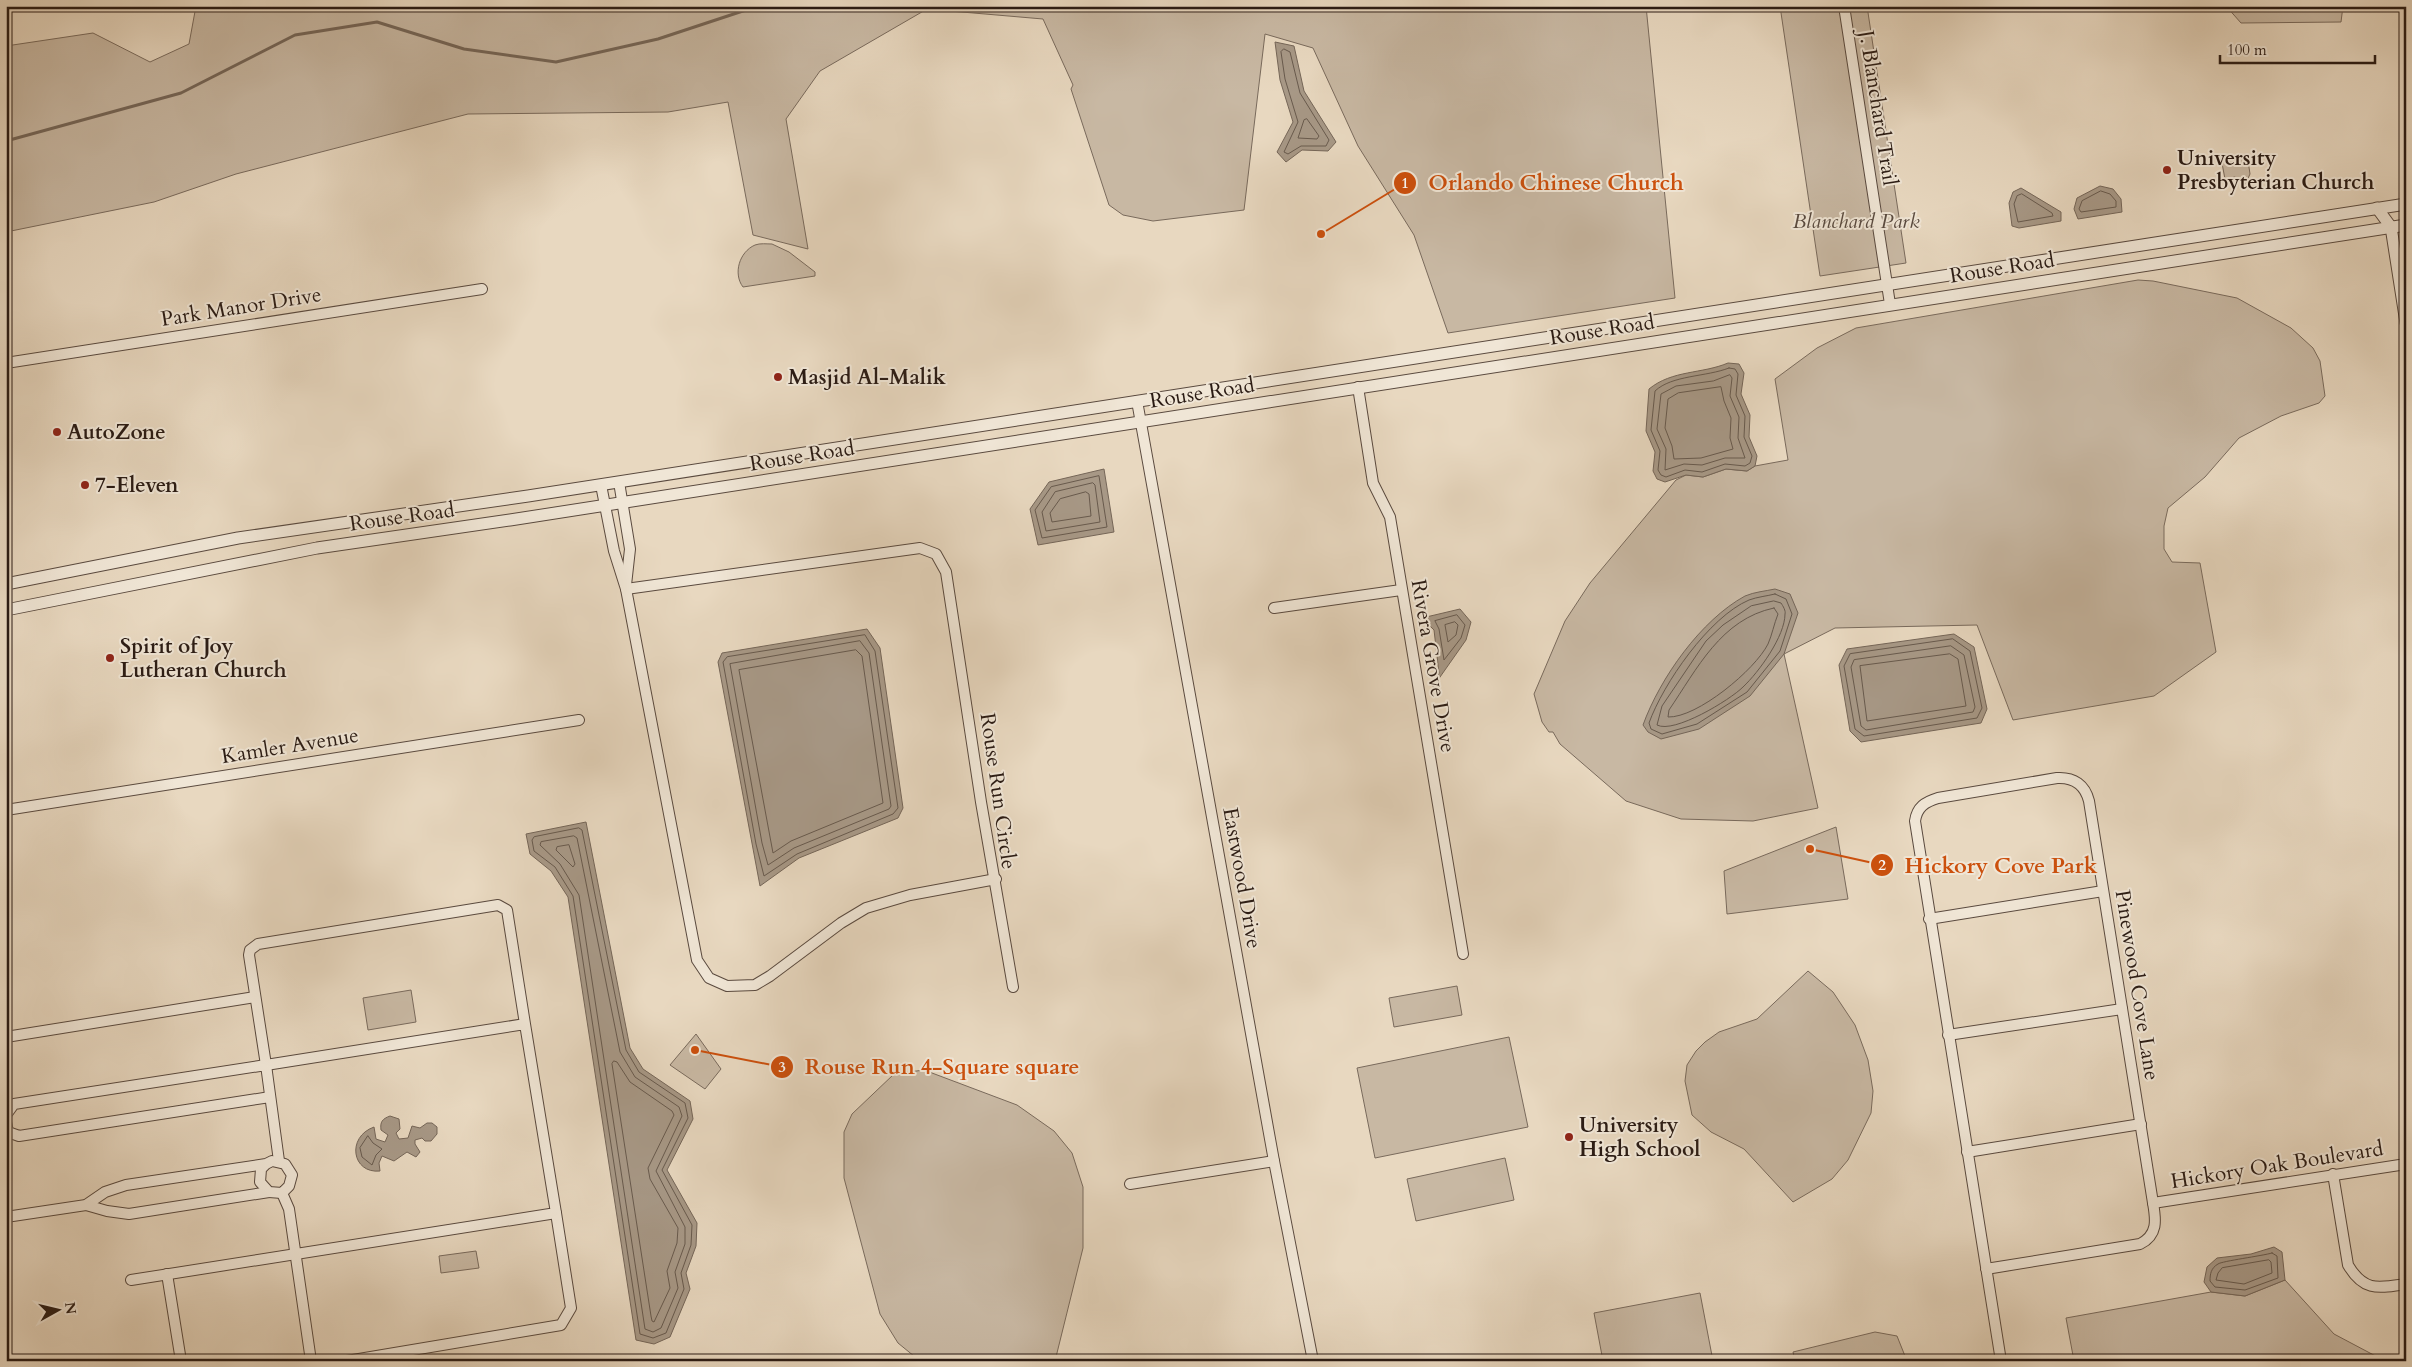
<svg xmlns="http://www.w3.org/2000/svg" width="2412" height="1367" viewBox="0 0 2412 1367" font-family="Cardo,serif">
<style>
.green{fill:#c8b8a3;stroke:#796a5c}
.water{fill:#a79886;stroke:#756658}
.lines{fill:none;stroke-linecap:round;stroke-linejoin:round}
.shore{stroke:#685a4d;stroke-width:1}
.stream{stroke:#756658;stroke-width:3}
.minor-casing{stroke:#5a4a3f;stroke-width:12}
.tertiary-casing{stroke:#5a4a3f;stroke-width:13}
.minor{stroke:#f0e6d6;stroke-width:10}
.tertiary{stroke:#f0e6d6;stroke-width:11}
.poi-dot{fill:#8f2418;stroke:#f0e6d6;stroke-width:2}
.labels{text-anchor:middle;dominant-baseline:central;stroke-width:4;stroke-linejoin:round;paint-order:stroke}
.street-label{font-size:21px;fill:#2a1b14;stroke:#f0e6d6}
.poi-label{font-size:21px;font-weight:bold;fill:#2a1b14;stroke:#f0e6d6;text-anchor:start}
.park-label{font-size:21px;font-style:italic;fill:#594a3f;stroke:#f0e6d6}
.leader{fill:none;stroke:#cc500d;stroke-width:2}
.callout-dot{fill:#cc500d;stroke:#f0e6d6;stroke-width:2}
.mark-label{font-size:15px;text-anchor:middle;font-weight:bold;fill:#fff}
.callout-label{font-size:22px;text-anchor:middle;font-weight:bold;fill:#cc500d;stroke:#f0e6d6;stroke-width:4;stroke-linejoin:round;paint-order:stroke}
</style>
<rect width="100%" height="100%" fill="#e8d8c0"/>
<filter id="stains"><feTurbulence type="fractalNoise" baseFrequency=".004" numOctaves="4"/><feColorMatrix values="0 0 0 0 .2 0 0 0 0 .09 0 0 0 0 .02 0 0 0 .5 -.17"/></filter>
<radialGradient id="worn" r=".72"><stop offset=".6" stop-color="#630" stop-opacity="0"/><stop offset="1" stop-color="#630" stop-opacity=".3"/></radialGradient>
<g class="green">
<path d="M196,6h1450l29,292 -227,35 -34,-98 -56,-89 -45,-98 -48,-14 -21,176 -91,11 -30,-6 -14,-10 -38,-116 2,-4 -30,-66 -116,-10 -107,62 -34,48 22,130 -55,-14 -25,-133 -60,10 -200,2 -232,60 -82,28 -148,30v-186l87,-13 57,29 39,-18z"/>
<path d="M1780,6h87l39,257 -86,13z"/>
<path d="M2226,6h117l-2,16 -100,1z"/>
<path d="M2247,154l3,20 -5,11 -10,-8 -10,2 -4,-21z"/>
<path d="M772,244l17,8 26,20v4l-72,11c-10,-13 -4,-35 12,-42 5,-2 12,-1 17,-1z"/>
<path d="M2138,280l15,1 84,17 54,30 22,20 7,13 5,35 -6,7 -38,13 -42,22 -34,39 -37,31 -4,18v23l8,13 28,1 16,89 -62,44 -141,24 -36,-95 -142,3 -51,26 34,154 -65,13 -72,-2 -55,-18 -66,-57 -7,-12h-4l-7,-10 -8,-28 31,-73 25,-38 86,-103 10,-5 17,2 23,-8 21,2 8,-5 33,-6 -13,-81 42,-31 39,-20z"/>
<path d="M1836,827l12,72 -121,15 -3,-43z"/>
<path d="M1808,971l25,21 22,33 13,35 5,31 -2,22 -23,47 -16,19 -39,23 -49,-53 -33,-17 -19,-17 -7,-34 2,-16 9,-14 9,-9 14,-10 38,-13z"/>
<path d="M1457,986l5,29 -68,12 -5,-29z"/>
<path d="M411,990l5,32 -48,8 -5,-32z"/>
<path d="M696,1034l25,35 -16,20 -35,-24z"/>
<path d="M1509,1037l19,90 -153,31 -18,-90z"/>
<path d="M924,1070l93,35 37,26 18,22 11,34v61l-28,113h-135l-22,-18 -18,-29 -36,-136v-46l8,-18 42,-40z"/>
<path d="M1505,1158l9,42 -98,21 -9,-42z"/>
<path d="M476,1251l3,17 -38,5 -2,-17z"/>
<path d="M2285,1280l49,54 51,27h-311l-8,-43 145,-26 34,4z"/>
<path d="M1700,1293l13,68h-110l-9,-48z"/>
<path d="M1875,1332l22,4 10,25h-112l-2,-9z"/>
</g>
<g class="water">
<path d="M1275,42l19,4 10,45 32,51 -8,9 -26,-1 -16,12 -9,-10 16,-30 -13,-42z"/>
<path d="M2100,186l13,3 8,10 1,13 -44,7 -4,-10 3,-11z"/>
<path d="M2021,188l40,24v9l-42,7 -7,-2 -3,-23 4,-11z"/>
<path d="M1728,363l11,1 5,9 -3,21 9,21 -1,22 8,19 -2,10 -8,5 -21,-2 -23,8 -17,-2 -21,7 -8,-3 -4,-8 2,-19 -9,-21 3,-42c23,-19 53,-15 79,-26z"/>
<path d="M1104,469l10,63 -76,13 -8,-36 19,-27z"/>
<path d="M1775,589l15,5 8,19 -14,41 -34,42 -51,33 -38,10 -13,-7 -5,-7c17,-47 58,-105 102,-129 9,-4 21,-5 30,-7z"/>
<path d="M1460,609l11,13 -5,18 -33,47 6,-14 -5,-43 -12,-12z"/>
<path d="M867,629l13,19 23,160 -5,10 -99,40 -39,28 -42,-224 4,-9z"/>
<path d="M1954,634l20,13 13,62 -6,14 -120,19 -11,-11 -11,-66 8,-16z"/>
<path d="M586,822l44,226 13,21 47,32 3,18 -26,51 30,53 -1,23 -10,27 4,16 -20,48 -16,7 -18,-4 -68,-443 -17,-26 -21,-17 -4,-20z"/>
<path d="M390,1116l9,3 1,10 -4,4 3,6 9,-1 4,-12 8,2 7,-5h5l5,4v7l-6,7h-6l-3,-3 -7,2v4l5,8 -4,5 -9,-5 -13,9 -12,-5 -3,7 1,8c-28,3 -34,-34 -6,-44l2,12 9,3 3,-7 -7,-5c-1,-8 1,-11 9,-14z"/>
<path d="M2274,1247l8,5 3,28 -40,16 -34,-4 -7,-10 3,-15 10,-9 34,-4z"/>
</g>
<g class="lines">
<g class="shore">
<path d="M1284,49l6,3 10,41 29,47 -3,6h-25l-13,8 -4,-2 14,-30 -13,-43 -4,-27z"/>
<path d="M1307,119l12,17 -2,3 -19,-1 6,-18z"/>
<path d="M2101,191l9,3 6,7v6l-35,5 -2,-3 3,-8z"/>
<path d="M2022,194l30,19 1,3 -35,6 -4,-18 3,-8z"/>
<path d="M1729,368l6,1 3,5 -2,21 9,21 -1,21 8,19 -2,7 -5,3 -20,-2 -23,8 -17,-2 -19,7 -5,-2 -3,-5 2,-19 -9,-21 4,-39c17,-16 51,-14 74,-23z"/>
<path d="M1730,375l2,3 -2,18 9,21 -1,21 7,20h-20l-23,7 -18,-1 -19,6 1,-21 -9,-20 4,-35 15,-8 37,-5z"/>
<path d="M1721,387l3,14 7,17 -1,20 3,11 -32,9 -27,1 -2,-13 -7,-18 3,-29 10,-6z"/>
<path d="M1099,476l8,51 -65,11 -7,-28 16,-23z"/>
<path d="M1093,483l2,2 5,37 -54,9 -4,-19 13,-20z"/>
<path d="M1086,492l3,2 2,22 -39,6 -2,-9 10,-14z"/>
<path d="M1775,594l11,5 6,15 -12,37 -33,41 -50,32 -35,10 -11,-5 -2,-6c14,-39 60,-106 100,-123 8,-3 18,-4 26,-6z"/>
<path d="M1774,601l7,2c2,3 5,8 4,11 0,22 -26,58 -42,73 -13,13 -69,47 -86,38l5,-19 44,-65 17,-16 28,-19z"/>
<path d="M1774,608l4,6c-4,10 -6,21 -10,30 -13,26 -71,74 -100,73l1,-7c28,-41 52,-91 105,-102z"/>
<path d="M1457,615l8,10 -4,13 -17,22 -5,-31 -4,-8z"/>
<path d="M1455,622l3,3 -2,10 -8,7 -3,-17z"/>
<path d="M865,635l10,16 23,157 -5,6 -96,40 -33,22 -8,-32 -33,-182 4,-5z"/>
<path d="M1953,639l17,12 12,57 -5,10 -113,18 -9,-7 -11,-63 6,-12z"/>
<path d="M860,641l9,12 22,153 -2,3 -95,39 -26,17 -6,-22 -32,-179z"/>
<path d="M1951,646l13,9 11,52 -2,5 -107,18 -5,-4 -10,-59 3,-7z"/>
<path d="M856,650l6,6 21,147 -92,38 -18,12 -34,-183z"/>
<path d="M1950,654l8,5 8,47 -99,15 -7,-55z"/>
<path d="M579,828l3,2 44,220 13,22 46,31 3,15 -26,52 30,55 -1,20 -10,28 3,16 -18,44 -13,5 -13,-4 -67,-438 -18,-29 -21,-16 -2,-11 2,-3z"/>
<path d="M574,836l3,2 43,214 15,25 44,30 3,9 -26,55 29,56v17l-10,28 3,16 -17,40 -8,4 -8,-3 -66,-434 -19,-31 -20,-19 1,-3z"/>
<path d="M569,845l6,19 -2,3 -17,-17 1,-3z"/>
<path d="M614,1061l3,1 13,20 42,29 2,4 -26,53 2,11 28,49 -1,15 -10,28 3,17 -16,34 -2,-1 -1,-5 -39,-252z"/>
<path d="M368,1136l5,7 9,6 -6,6 -4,10 -10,-8 -2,-9z"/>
<path d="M2272,1253l5,3 1,22 -33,12 -30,-3 -5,-6c0,-7 1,-13 8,-17 4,-3 44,-8 54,-11z"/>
<path d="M2269,1260l2,2 1,11 -28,11 -28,-4 2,-7 4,-5z"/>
</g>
<path class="stream" d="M6,141l175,-48 114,-58 82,-13 87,27 92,13 102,-23 100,-33"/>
<g class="minor-casing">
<g id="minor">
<path d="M1844,6l46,298"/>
<path d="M6,363l476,-74"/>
<path d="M1358,387l15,96 17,34 73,437"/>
<path d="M1137,401l137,760 39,200"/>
<path d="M619,482l11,67 -4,36"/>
<path d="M601,485l13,66 12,38 71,371 12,18 18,8 28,-1 15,-9 71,-53 25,-15 44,-13 86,-16"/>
<path d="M626,589l294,-41 16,6 10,18 35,230 32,185"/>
<path d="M1274,608l127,-18"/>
<path d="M6,810l573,-90"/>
<path d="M1929,919l174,-28"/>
<path d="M1948,1035l174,-26"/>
<path d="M6,1037l249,-40"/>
<path d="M6,1115l8,-11 252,-39 13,96"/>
<path d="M6,1122l2,10 11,4 251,-39"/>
<path d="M1967,1152l174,-28"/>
<path d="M2333,1174l15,91c16,27 30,23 58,19"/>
<path d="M1130,1184l144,-23"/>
<path d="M282,1193l7,16 22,152"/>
<path d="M2153,1203l253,-39"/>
<path d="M86,1205l21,6 22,3 140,-22"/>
<path d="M6,1217l80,-12 19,-13 21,-7 140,-21 6,-3 13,3 7,11 -3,11 -7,7 -13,-1 -9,-10 1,-13 5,-5"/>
<path d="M1986,1269l154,-25c18,-9 16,-24 13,-41l-64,-402c-4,-16 -15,-24 -32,-23l-119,20c-13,4 -21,9 -23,23l86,540"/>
<path d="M167,1274l14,87"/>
<path d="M131,1280l425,-67 -31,-189 -259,41 -17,-110 1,-5 8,-6 240,-39 9,5 18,114"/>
<path d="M347,1361l214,-36 10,-17 -15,-95"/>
</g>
</g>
<g class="tertiary-casing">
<g id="tertiary">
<path d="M2377,208l14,19 15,96"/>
<path d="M6,584l232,-46 290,-42 1878,-292"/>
<path d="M6,610l311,-62 193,-28 1896,-295"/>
</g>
</g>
<use href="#minor" class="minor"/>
<use href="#tertiary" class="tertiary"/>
</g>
<g class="poi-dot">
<circle cx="2167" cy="170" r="5"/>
<circle cx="778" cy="377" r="5"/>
<circle cx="57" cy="432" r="5"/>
<circle cx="85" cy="485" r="5"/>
<circle cx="110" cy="658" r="5"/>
<circle cx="1569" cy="1137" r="5"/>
</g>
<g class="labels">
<g class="street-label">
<text transform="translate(1878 108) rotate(81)">J. Blanchard Trail</text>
<text transform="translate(2002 268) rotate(-9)">Rouse Road</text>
<text transform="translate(241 307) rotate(-9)">Park Manor Drive</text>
<text transform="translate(1602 330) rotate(-9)">Rouse Road</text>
<text transform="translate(1202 393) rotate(-9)">Rouse Road</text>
<text transform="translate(802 456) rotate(-9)">Rouse Road</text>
<text transform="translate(402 517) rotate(-8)">Rouse Road</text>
<text transform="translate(1433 666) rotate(80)">Rivera Grove Drive</text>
<text transform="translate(290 746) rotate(-9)">Kamler Avenue</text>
<text transform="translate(998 791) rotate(82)">Rouse Run Circle</text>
<text transform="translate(1242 878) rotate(80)">Eastwood Drive</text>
<text transform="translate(2137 985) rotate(81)">Pinewood Cove Lane</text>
<text transform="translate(2277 1165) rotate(-9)">Hickory Oak Boulevard</text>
</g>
<g class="poi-label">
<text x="2177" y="158">University<tspan x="2177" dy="24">Presbyterian Church</tspan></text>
<text x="788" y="377">Masjid Al-Malik</text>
<text x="67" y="432">AutoZone</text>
<text x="95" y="485">7-Eleven</text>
<text x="120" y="646">Spirit of Joy<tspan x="120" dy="24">Lutheran Church</tspan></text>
<text x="1579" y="1125">University<tspan x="1579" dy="24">High School</tspan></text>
</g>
<g class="park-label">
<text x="1856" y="221">Blanchard Park</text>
</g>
</g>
<path class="leader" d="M1321 234L1405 183M1810 849L1882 865M695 1050L782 1067"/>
<g class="callout-dot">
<circle cx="1321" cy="234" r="5"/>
<circle cx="1810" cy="849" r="5"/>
<circle cx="695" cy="1050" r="5"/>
<circle cx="1405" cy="183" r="12"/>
<circle cx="1882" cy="865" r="12"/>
<circle cx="782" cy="1067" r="12"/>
</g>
<g class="mark-label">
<text x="1405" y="188">1</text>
<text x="1882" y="870">2</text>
<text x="782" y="1072">3</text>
</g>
<g class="callout-label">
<text x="1556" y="190">Orlando Chinese Church</text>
<text x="2001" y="873">Hickory Cove Park</text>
<text x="942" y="1074">Rouse Run 4-Square square</text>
</g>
<rect width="2412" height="1367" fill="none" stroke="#e8d8c0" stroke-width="25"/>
<rect x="8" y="8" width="2397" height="1352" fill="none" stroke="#2a1b14" stroke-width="2.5"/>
<rect x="12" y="12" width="2387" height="1342" fill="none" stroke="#2a1b14"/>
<g transform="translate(58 1310) rotate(82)" stroke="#f0e6d6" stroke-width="4" paint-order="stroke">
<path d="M0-4L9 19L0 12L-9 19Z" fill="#2a1b14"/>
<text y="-8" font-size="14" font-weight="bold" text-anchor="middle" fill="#2a1b14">N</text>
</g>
<path d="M2220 55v8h155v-8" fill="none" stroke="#2a1b14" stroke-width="2.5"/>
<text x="2227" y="55" font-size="15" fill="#2a1b14" stroke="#f0e6d6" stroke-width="4" paint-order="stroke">100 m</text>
<rect width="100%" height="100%" filter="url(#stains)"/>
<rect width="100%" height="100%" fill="url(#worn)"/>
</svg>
